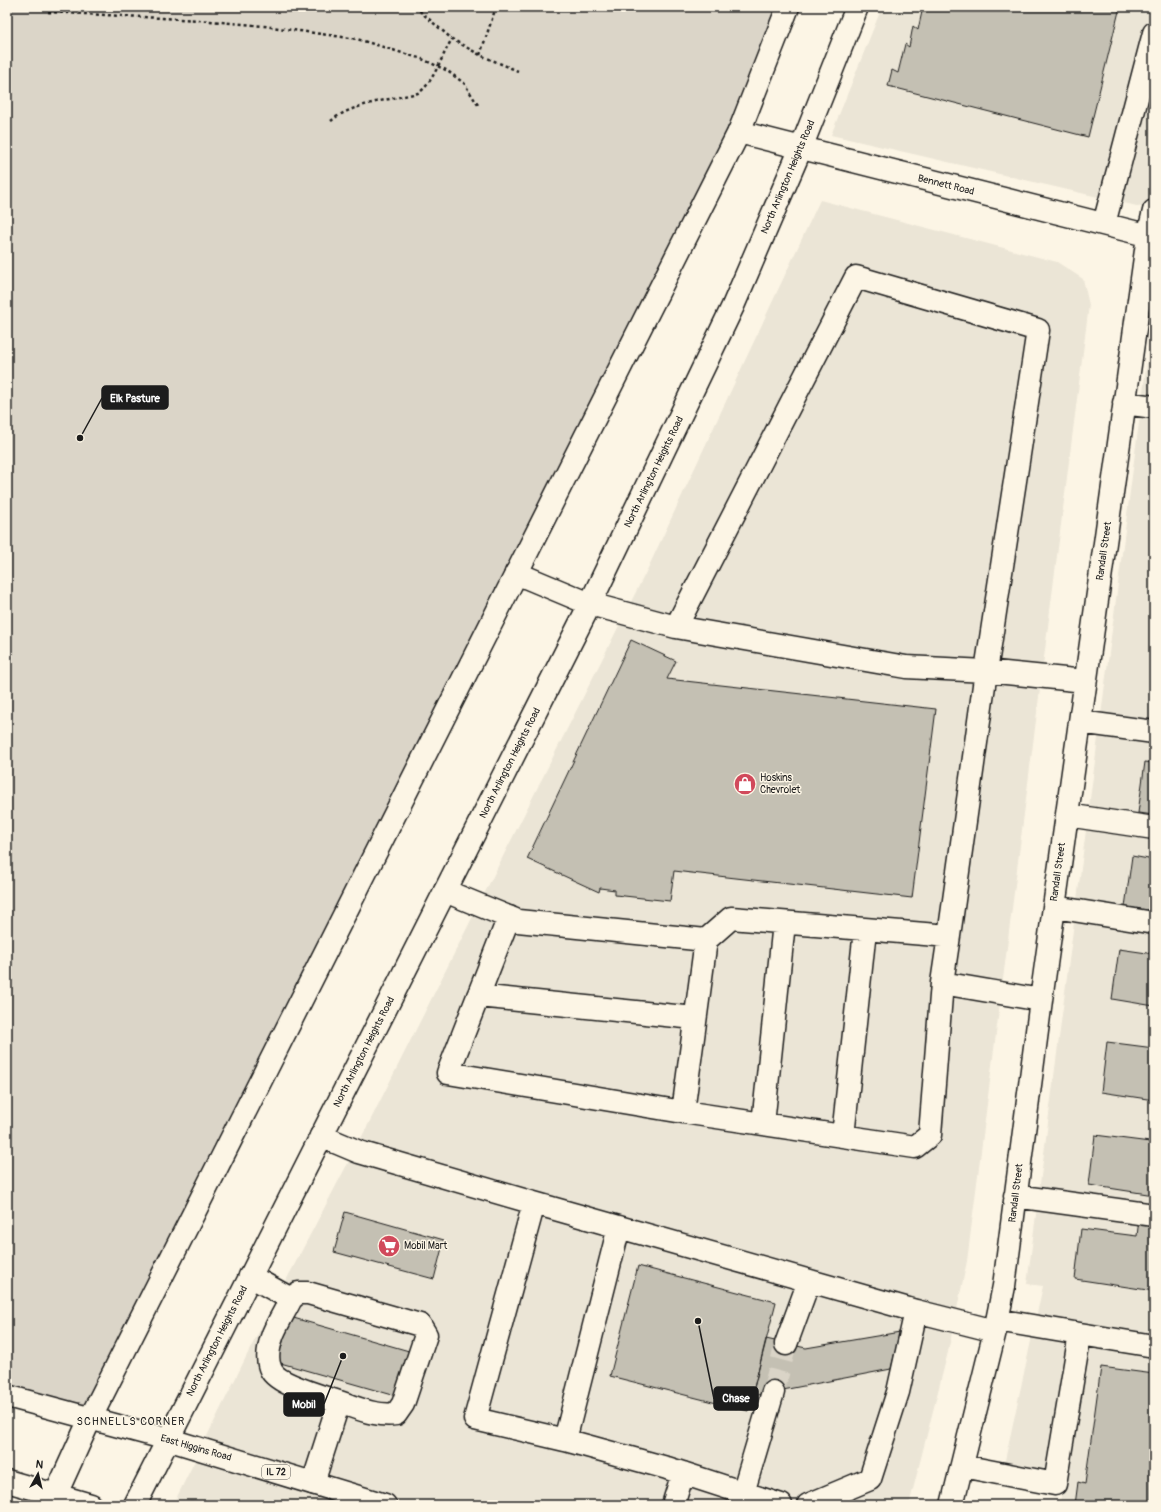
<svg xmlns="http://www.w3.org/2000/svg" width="1161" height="1512" viewBox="0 0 1161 1512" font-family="Pangolin,sans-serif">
<rect width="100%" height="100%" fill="#fcf5e5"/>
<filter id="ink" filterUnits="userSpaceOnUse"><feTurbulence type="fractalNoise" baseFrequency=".025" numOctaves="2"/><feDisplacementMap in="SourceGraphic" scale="8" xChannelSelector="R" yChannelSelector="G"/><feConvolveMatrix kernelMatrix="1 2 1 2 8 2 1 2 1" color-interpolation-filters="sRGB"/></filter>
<g filter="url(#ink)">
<!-- built -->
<path fill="#ebe5d6" d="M882,7h272v203l-323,-75z
M820,200l237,62 26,17 6,26 -122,956 -19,91 -39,153h-736l77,-156 119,-226 280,-557z
M1154,307v1198h-93l1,-10 -62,-12 43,-197 -16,-2z"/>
<!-- green -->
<path fill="#dbd5c8" stroke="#7c7872" d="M7,7h777l-41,97 -653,1315 -83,-23z"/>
<!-- building -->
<path fill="#c4c0b3" stroke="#1c1c1c" d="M923,7l5,3v-3h192l-32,130 -200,-51 4,-16 6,3 7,-29 4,3 4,-21 5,4z
M631,640l45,21 -9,18 269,30 -24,189 -238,-27 -4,30 -55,-6v-5l-15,-2 -1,4 -72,-33z
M1145,762l9,1v52l-16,-2z
M1132,856l22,4v51l-29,-4z
M1119,949l35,5v52l-42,-7z
M1107,1042l47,6v52l-53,-8z
M1153,1125l1,70 -65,-10 6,-50 55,7z
M345,1212l99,28 -10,39 -100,-27z
M1139,1219l15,2v70l-79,-12 6,-50 56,7z
M638,1266l138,36 -28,109 -138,-35z
M290,1317l119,34 -13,45 -119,-34z
M900,1332l-9,37 -139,27 14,-57 40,9z
M1101,1367l53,7v131h-79l3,-23 7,2z"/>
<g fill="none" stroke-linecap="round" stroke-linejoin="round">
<!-- minor-tunnel -->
<path stroke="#dad4c7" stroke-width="22" stroke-dasharray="22 11" stroke-linecap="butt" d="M773,1392l13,-48"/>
<!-- minor casing -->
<g stroke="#1c1c1c" stroke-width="25">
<path id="minor" d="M739,132l415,105
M1104,224l50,-191
M1124,403l30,4
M516,573l74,31 86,23 230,40 80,4 52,-341 -182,-53 -180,350
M1080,722l74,10
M1067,815l87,13
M445,891l73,30 188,19 25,-22 218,18 -7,47 99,17
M1054,907l100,16
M509,917l-61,156 235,39
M949,936l37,-265 99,10
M706,940l-23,172 232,35 15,-12 12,-152
M478,996l217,22
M763,1124l21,-201
M321,1136l38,16 175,51 382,108 79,20
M843,1136l22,-206
M1015,1196l139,19
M534,1203l-59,216 90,21 102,28 114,37
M250,1276l41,23c-6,12 -13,23 -18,35 -4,11 -7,26 -2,36 6,14 53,27 68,32l-26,81
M291,1299l7,-6h10l112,32 6,10 -23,69 -7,10c-20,3 -38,-6 -57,-12
M1080,1334l74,12
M786,1344l23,-63
M565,1440l54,-213
M962,1466l93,18 25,-150 -83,-14
M743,1493l30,-101
M673,1505l10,-32
M808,1505l62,-26 28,-87 18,-81
M952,1505l43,-174 9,-45 37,-286 107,-764 6,-25"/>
</g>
<!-- major casing -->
<g stroke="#1c1c1c" stroke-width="25">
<path id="major" d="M7,1396l160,43 218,66
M7,1481l84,24
M51,1505l39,-86 649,-1287 49,-125
M135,1505l455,-901 143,-298 68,-158 56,-141"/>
</g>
<!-- path -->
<path stroke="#1c1c1c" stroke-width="2.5" stroke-dasharray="3 3" stroke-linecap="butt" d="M415,7l37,32 28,16 38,16
M48,12l151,8 65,6 93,13 65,20 24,11 18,13 14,22
M480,55l16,-48
M331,121c19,-17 62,-22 87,-28 14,-7 25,-40 34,-54"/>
<!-- minor -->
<use href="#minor" stroke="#fcf5e5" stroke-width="22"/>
<!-- major -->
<use href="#major" stroke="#fcf5e5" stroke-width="22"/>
</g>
</g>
<!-- icons -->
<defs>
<g id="shop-disc" transform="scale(1.15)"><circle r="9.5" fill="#d1495b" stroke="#fcf5e5"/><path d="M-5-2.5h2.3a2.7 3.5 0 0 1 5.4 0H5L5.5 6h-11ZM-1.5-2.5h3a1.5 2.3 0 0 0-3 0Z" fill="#fff"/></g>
<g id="supermarket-disc" transform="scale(1.15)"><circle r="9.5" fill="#d1495b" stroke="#fcf5e5"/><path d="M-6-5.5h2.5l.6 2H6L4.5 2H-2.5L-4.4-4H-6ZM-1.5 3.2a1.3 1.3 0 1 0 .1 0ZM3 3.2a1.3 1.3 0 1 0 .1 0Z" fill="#fff"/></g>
</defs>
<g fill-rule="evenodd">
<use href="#shop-disc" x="745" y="784"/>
<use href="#supermarket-disc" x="389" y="1246"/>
</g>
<g text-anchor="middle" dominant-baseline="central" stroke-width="3" stroke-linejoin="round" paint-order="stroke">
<!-- shield labels -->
<rect fill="#fcf5e5" stroke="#5f5d58" stroke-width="1" x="262" y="1465" width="28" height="14" rx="3"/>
<g font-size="9" font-weight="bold" fill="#1c1c1c">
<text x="276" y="1472">IL 72</text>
</g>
<!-- street labels -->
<g font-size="10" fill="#1c1c1c" stroke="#fcf5e5">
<text transform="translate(788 177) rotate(-67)">North Arlington Heights Road</text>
<text transform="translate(946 185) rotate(14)">Bennett Road</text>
<text transform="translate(654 472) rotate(-64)">North Arlington Heights Road</text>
<text transform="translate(1104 551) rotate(-82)">Randall Street</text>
<text transform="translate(510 763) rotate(-63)">North Arlington Heights Road</text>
<text transform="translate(1058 872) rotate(-82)">Randall Street</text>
<text transform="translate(364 1052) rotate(-63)">North Arlington Heights Road</text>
<text transform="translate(1016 1193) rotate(-83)">Randall Street</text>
<text transform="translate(217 1341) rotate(-63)">North Arlington Heights Road</text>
<text transform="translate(196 1448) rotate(16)">East Higgins Road</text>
</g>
<!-- poi labels -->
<g font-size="10" fill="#1c1c1c" stroke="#fcf5e5" text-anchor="start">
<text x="760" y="778">Hoskins<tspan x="760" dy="12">Chevrolet</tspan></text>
<text x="404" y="1246">Mobil Mart</text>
</g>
<!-- neighbourhood labels -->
<g font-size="11" letter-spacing="1" fill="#1c1c1c" stroke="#fcf5e5">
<text x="131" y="1421">SCHNELLS CORNER</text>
</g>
</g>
<!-- callouts -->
<path fill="none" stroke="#1c1c1c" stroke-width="1.5" d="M80 438L102 398M698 1321L714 1399M343 1356L324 1404"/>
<g fill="#1c1c1c" stroke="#fcf5e5" stroke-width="1.5">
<circle cx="80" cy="438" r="4"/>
<circle cx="698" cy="1321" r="4"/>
<circle cx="343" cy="1356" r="4"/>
</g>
<g fill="#1c1c1c" stroke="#1c1c1c" stroke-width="1.5">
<rect x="102" y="386" width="66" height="23" rx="4"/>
<rect x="714" y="1387" width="44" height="23" rx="4"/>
<rect x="284" y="1393" width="40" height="23" rx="4"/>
</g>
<g font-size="11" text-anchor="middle" font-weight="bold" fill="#fff">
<text x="135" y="402">Elk Pasture</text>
<text x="736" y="1402">Chase</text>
<text x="304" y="1408">Mobil</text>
</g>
<!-- margin -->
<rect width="1161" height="1512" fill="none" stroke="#fcf5e5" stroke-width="24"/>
<rect x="12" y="12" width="1137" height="1488" fill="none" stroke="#1c1c1c" stroke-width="1.5" filter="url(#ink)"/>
<!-- north arrow -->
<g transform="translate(38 1474) rotate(8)" stroke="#fcf5e5" stroke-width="3" paint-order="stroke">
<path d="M0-3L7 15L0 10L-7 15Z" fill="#1c1c1c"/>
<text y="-6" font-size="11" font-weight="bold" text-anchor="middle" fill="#1c1c1c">N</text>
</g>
</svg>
